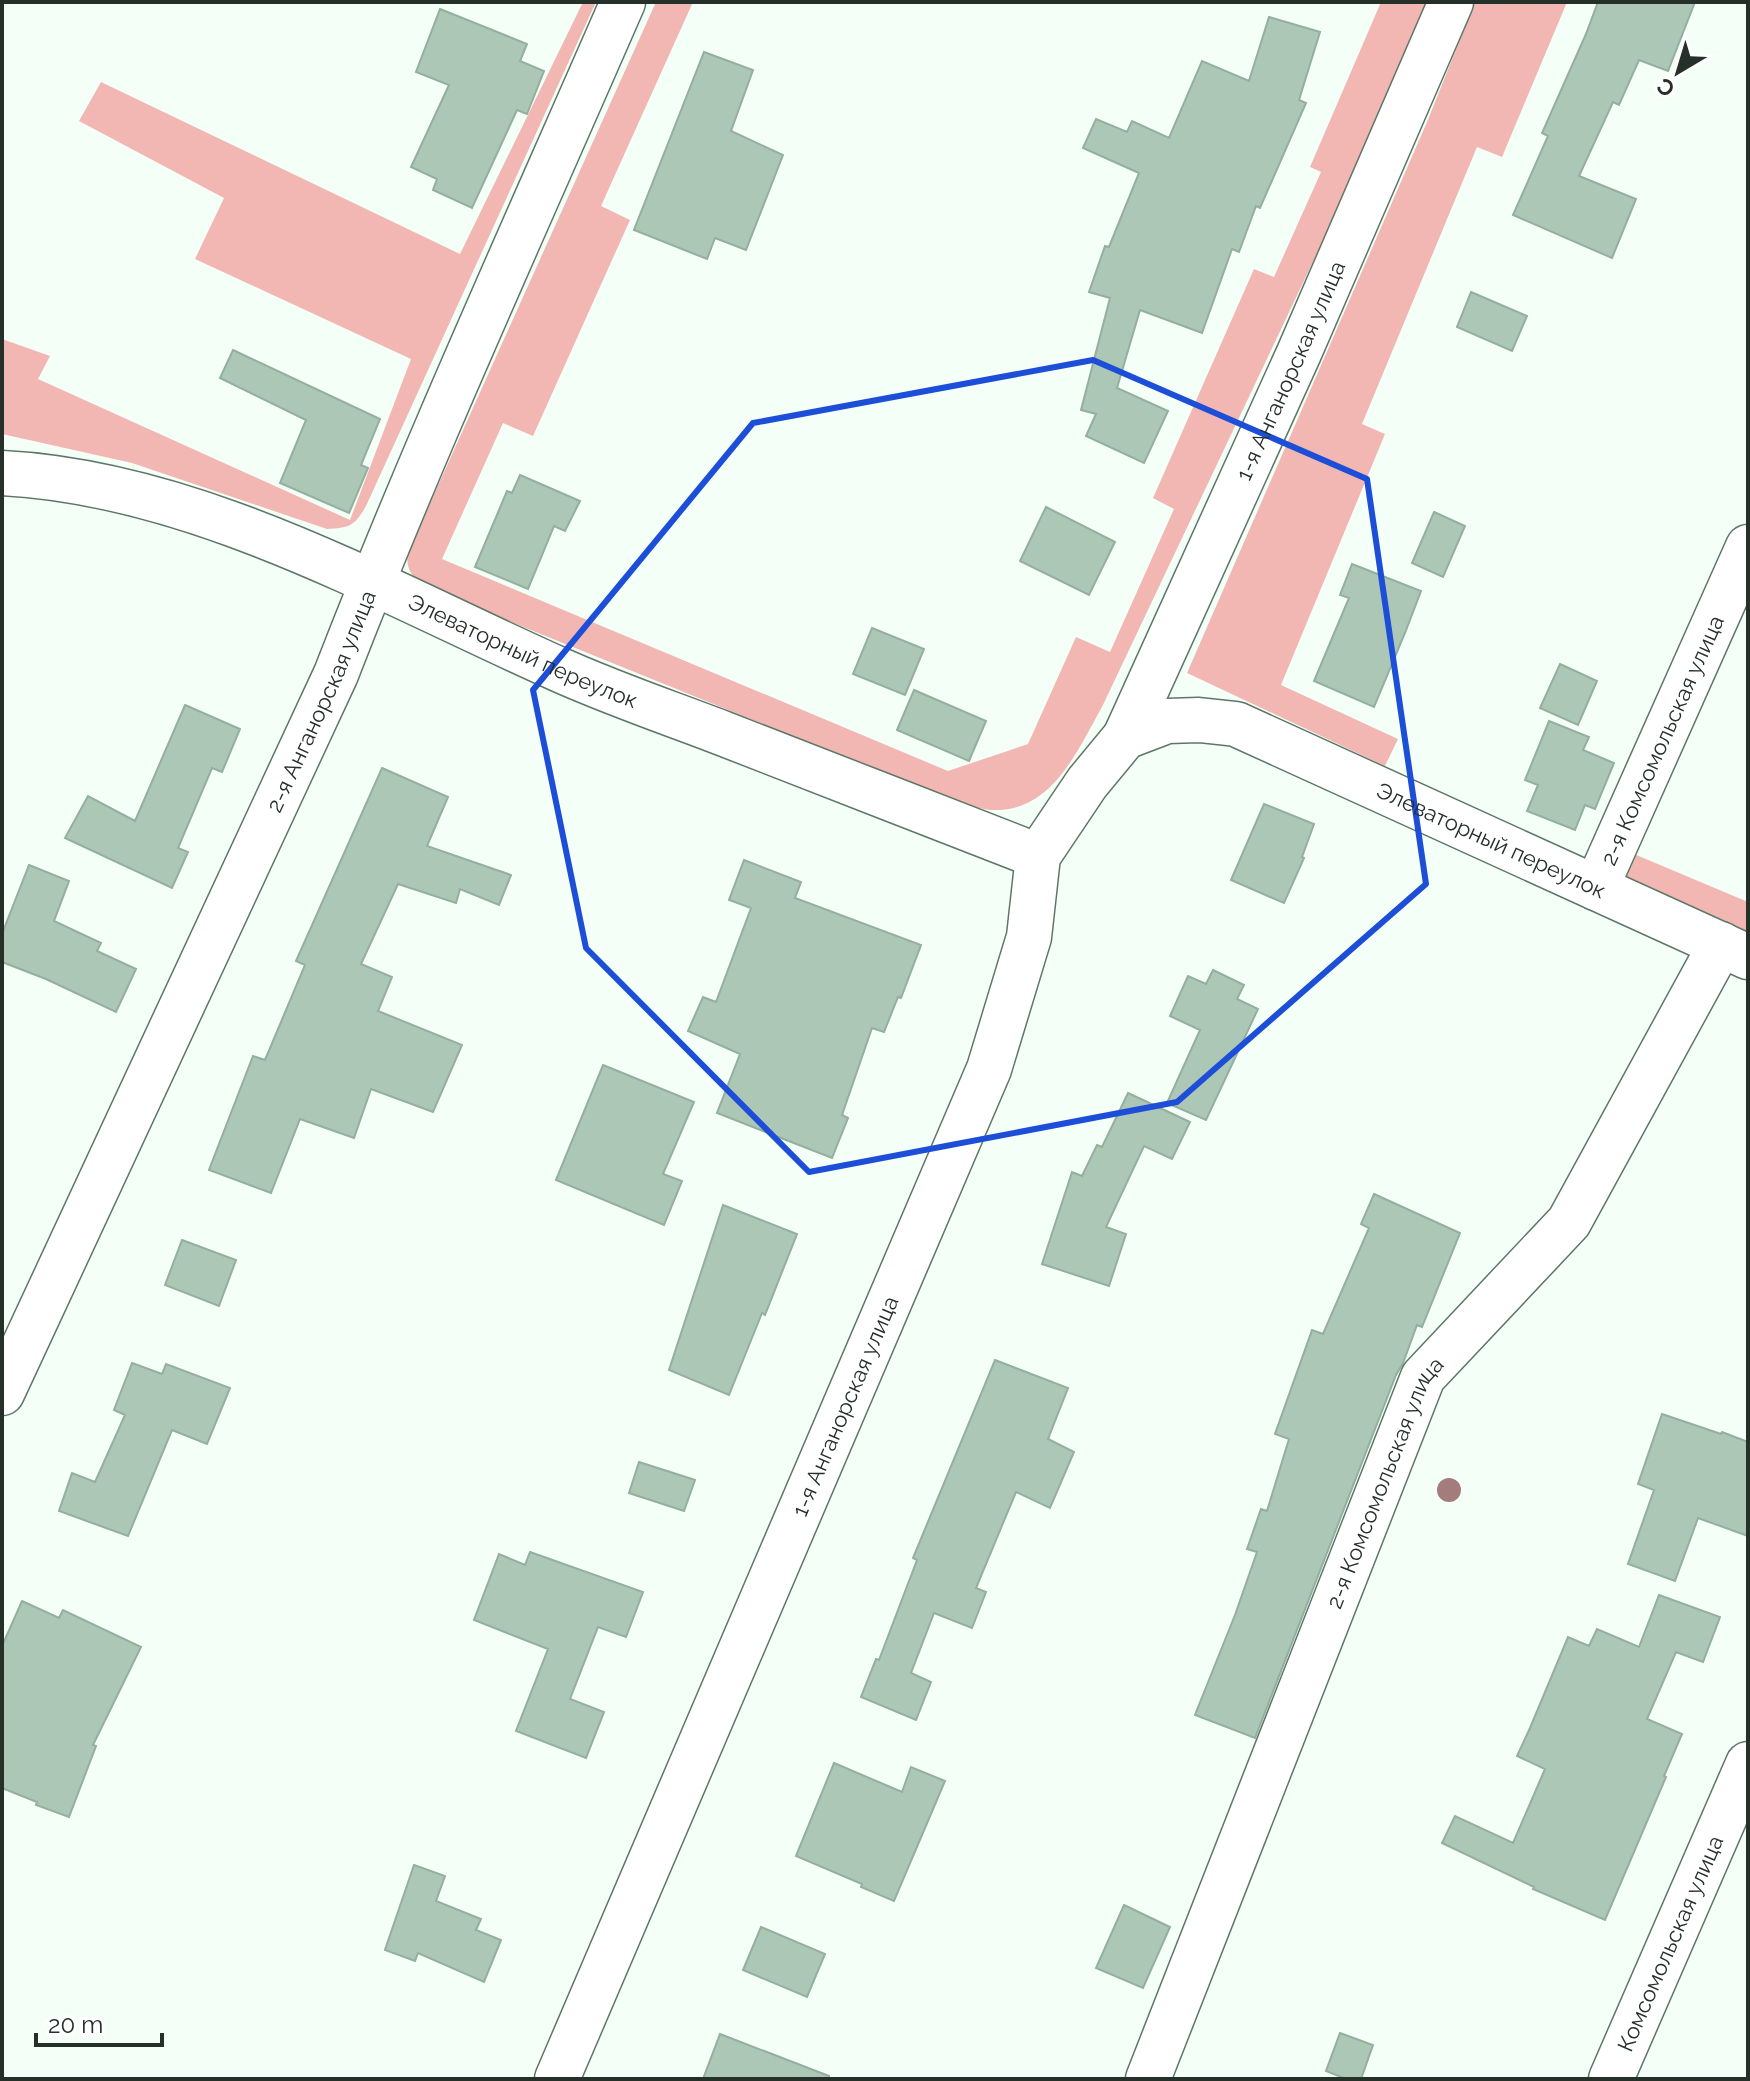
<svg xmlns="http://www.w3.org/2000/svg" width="1750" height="2081" viewBox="0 0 1750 2081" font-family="Raleway,sans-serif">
<rect width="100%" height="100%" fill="#f4fff8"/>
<!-- green -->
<path fill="#f3b7b3" d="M583,2h13l-230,504c-11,20 -17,22 -39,23l-195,-66 -130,-29v-95l48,17 -12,23 312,141 61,-161 -216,-100 29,-61 -145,-77 22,-39 359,172z
M656,2h37l-92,204 29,14 -97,216 -30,-13 -61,136 506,212 80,-27 48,-107 34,15 64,-143 -21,-11 101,-229 20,8 47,-105 -11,-5 71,-165h48l-92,209 -235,496c-25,44 -50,106 -111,103 -15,-1 -38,-11 -53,-15l-513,-208c-13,-10 -20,-18 -17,-35z
M1475,2h92l-65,155 -25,-10 -115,277 23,10 -104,251 117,54 -13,27 -198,-93 240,-551z
M1634,854l114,48v37l-126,-57z"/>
<!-- building -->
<path fill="#acc7b6" stroke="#93af9d" stroke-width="2" d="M1598,2h97l-27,69 -29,-11 -20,45 -6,-3 -34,74 57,23 -24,59 -99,-43 35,-79 -6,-3 44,-99z
M440,9l87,35 -7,17 24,10 -17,43 -10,-4 -45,98 -39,-18 4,-11 -26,-12 38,-82 -33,-13z
M1269,17l51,15 -21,68 7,3 -46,105 -4,-2 -17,46 -7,-3 -30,84 -62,-23 -23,78 51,23 -24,52 -58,-27 10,-22 -15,-4 29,-112 -21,-6 16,-46 4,1 30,-74 -56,-25 13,-29 31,13 5,-11 37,17 33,-77 47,20z
M704,52l49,18 -22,61 52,24 -37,95 -31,-12 -8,21 -73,-29z
M1471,292l56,24 -15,35 -55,-24z
M233,350l147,69 -19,46 7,3 -19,45 -69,-30 26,-63 -86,-42z
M520,475l60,26 -15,30 -11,-5 -26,63 -53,-22 32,-76 5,2z
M1046,507l69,35 -26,53 -69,-34z
M1434,512l31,14 -22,51 -31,-14z
M1352,564l69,27 -16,42 -31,74 -60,-26 35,-83 -9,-3z
M872,628l52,21 -19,46 -52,-21z
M1560,664l37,17 -19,44 -38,-17z
M914,690l72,31 -17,40 -72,-31z
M185,705l55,24 -18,43 -10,-4 -34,80 10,4 -16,36 -107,-50 23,-42 47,25z
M1549,721l40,16 -6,13 31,13 -19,46 -10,-4 -10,25 -48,-19 11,-26 -13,-5z
M382,768l66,29 -21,49 84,29 -12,30 -39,-16 -4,14 -58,-19 -37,80 31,13 -14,34 84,34 -29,67 -62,-23 -17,49 -54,-19 -29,74 -62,-23 44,-114 12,4 40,-95 -9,-4z
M1264,804l50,20 -12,33 2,1 -20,45 -53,-23z
M744,860l57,22 -6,16 126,47 -20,53 -3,-1 -14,35 -12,-4 -30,87 6,3 -16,40 -115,-45 23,-59 -52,-23 15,-34 13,5 35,-94 -22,-8z
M29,865l40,16 -15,40 47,22 -4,8 39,18 -20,43 -70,-33 -44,-17v-28z
M1213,970l31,15 -7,14 21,10 -52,111 -39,-17 33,-73 -30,-14 18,-40 18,8z
M603,1065l91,37 -31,72 19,7 -18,44 -108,-45z
M1128,1093l62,29 -18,37 -28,-13 -38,81 20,7 -17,52 -67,-22 30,-92 10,4 15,-31 5,2z
M1374,1194l86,39 -38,94 -5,-2 -14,38 -7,12 -141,363 -60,-23 40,-100 22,-63 -10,-3 14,-40 6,2 22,-72 -14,-5 37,-104 11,4 46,-106 -8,-4z
M723,1205l74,29 -32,81 -3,-2 -33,82 -60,-25z
M182,1240l54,20 -17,46 -54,-21z
M995,1360l73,28 -20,51 26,13 -24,56 -34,-16 -40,96 10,4 -14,36 -38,-15 -23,60 20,9 -15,38 -55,-23 15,-38 3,1 38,-100 -4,-2z
M132,1363l30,11 4,-10 64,24 -23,56 -35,-14 -44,106 -69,-25 13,-38 23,9 30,-67 -11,-5z
M1662,1414l59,20 1,-2 26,10v94l-50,-18 -23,63 -47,-17 26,-74 -16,-6z
M639,1462l56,18 -11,31 -55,-18z
M530,1552l113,40 -17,45 -28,-10 -28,72 34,13 -18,46 -70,-27 32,-82 -74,-29 25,-66 26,11z
M1659,1595l61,22 -17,45 -27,-10 -29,67 35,15 -18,42 2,1 -61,143 -72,-31 1,-2 -92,-44 13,-27 58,27 32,-74 -28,-13 13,-28 38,-91 21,9 8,-17 42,18z
M22,1601l37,17 4,-8 78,37 -48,98 3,1 -27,71 -33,-12 1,-3 -35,-14v-142z
M834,1763l68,29 9,-25 34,14 -51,120 -33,-14 1,-3 -66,-28z
M414,1865l31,11 -9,25 45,18 -5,11 25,10 -17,42 -66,-29 -3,8 -30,-11z
M1124,1905l46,22 -27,61 -47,-20z
M761,1927l64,27 -18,43 -64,-27z
M1340,2033l33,12 -12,34h-15l-20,-8z
M720,2034l109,42v3h-126z"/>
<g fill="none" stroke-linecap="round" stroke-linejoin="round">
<!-- minor casing -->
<g stroke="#5d7767" stroke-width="47">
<g id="minor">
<path id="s1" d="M2,473c195,10 381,118 556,196 53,24 109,43 164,64 105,41 211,82 316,123"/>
<path id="s2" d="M1125,737l174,-384 152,-351"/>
<path id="s3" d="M1596,888l152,-341"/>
<path id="s4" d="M2,1393l334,-719c88,-227 190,-449 287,-672"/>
<path id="s5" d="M557,2079l432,-1010 40,-132 9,-81 49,-73 38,-46 42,-16 32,-1 37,4 512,233"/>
<path id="s6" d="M1148,2079l275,-702 146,-155 152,-278"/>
<path id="s7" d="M1611,2079l137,-315"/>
</g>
</g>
<!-- minor -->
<use href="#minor" stroke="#fff" stroke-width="44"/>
</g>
<!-- trees -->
<circle fill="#a37c7b" cx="1449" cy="1490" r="12"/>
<!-- marked area -->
<path fill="none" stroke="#1d4ed8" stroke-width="6" stroke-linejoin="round" d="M1093,360l274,119 59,405 -249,218 -368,70 -223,-224 -53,-258 220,-267z"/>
<g text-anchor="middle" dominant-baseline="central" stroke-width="8" stroke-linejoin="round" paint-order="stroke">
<!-- street labels -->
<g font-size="22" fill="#253029" stroke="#fff">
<text stroke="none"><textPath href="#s2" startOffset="402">1-я Анганорская улица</textPath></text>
<text stroke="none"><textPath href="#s1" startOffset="554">Элеваторный переулок</textPath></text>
<text stroke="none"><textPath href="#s4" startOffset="762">2-я Анганорская улица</textPath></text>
<text stroke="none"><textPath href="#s3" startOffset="162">2-я Комсомольская улица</textPath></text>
<text stroke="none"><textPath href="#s5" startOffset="1860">Элеваторный переулок</textPath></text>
<text stroke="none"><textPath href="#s5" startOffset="732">1-я Анганорская улица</textPath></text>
<text stroke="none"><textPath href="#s6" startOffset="642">2-я Комсомольская улица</textPath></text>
<text stroke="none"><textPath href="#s7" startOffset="148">Комсомольская улица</textPath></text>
</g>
</g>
<!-- border -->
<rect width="1750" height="2081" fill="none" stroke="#253029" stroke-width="8"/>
<!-- north arrow -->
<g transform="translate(1678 72) rotate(218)" stroke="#ffffff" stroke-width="6" paint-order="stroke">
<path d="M0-6L14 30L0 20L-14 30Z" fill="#253029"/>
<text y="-12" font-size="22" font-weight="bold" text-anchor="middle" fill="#253029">С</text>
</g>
<!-- scale -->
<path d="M36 2033v12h126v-12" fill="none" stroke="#253029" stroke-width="4"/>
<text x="48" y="2033" font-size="24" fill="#253029" stroke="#ffffff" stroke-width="6" paint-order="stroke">20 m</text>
</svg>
